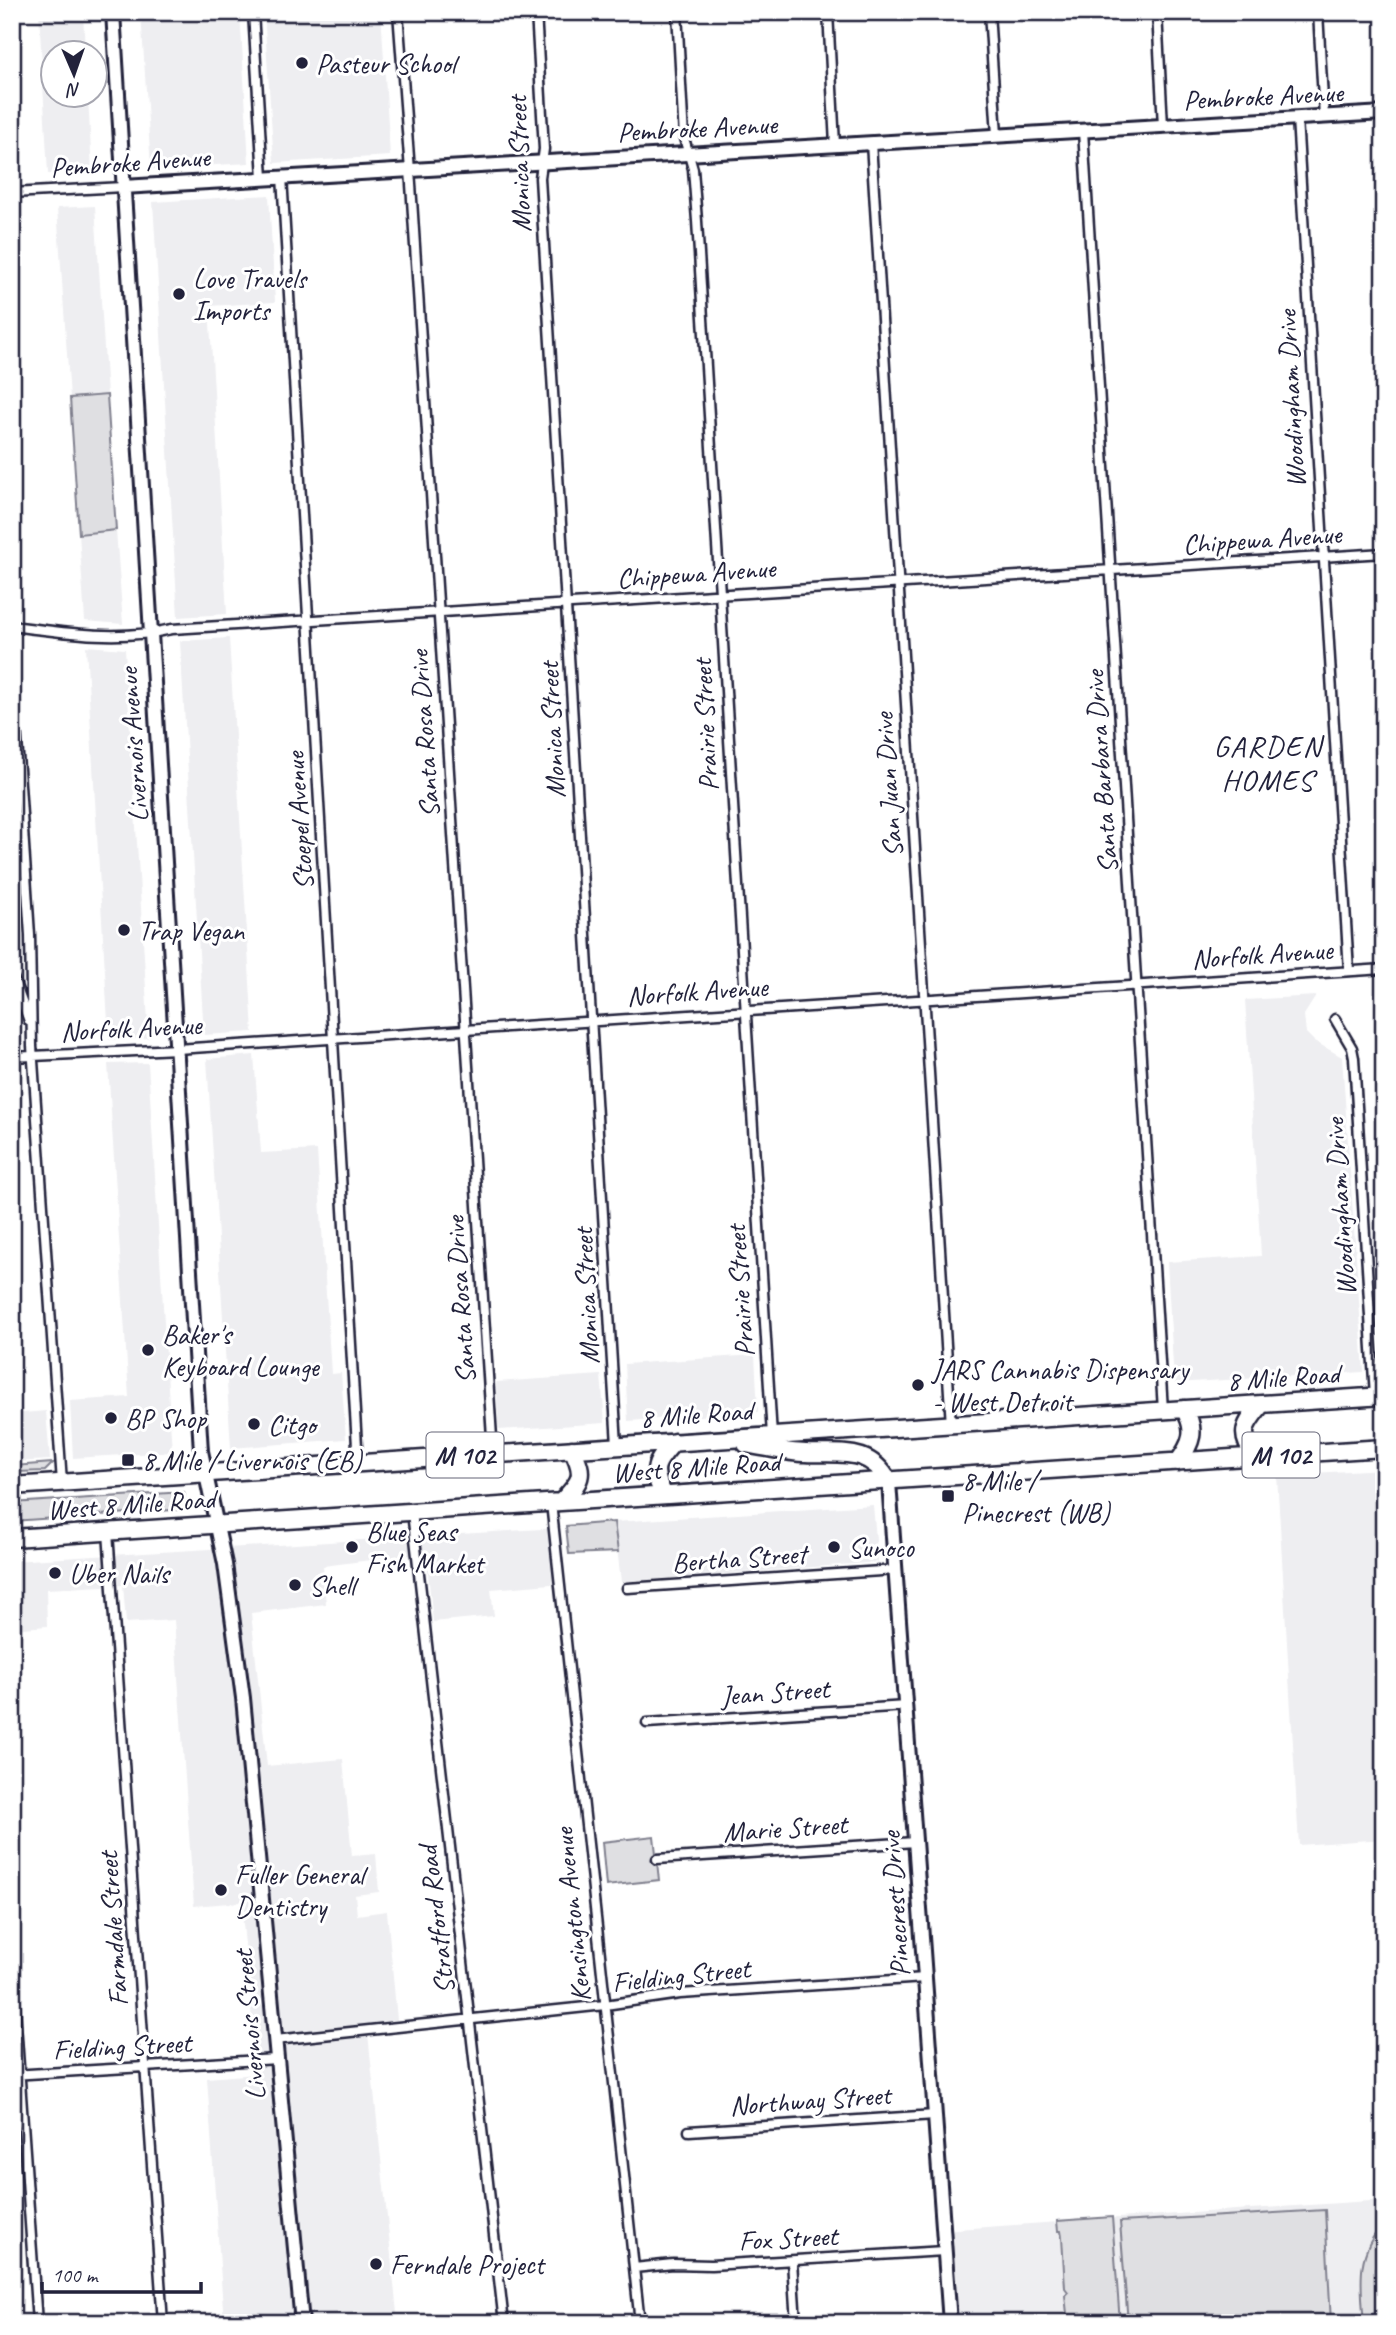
<svg xmlns="http://www.w3.org/2000/svg" width="1396" height="2335" viewBox="0 0 1396 2335" font-family="Caveat,sans-serif">
<rect width="100%" height="100%" fill="#fff"/>
<filter id="ink" filterUnits="userSpaceOnUse"><feTurbulence type="fractalNoise" baseFrequency=".0143" numOctaves="2"/><feDisplacementMap in="SourceGraphic" scale="14" xChannelSelector="R" yChannelSelector="G"/><feConvolveMatrix kernelMatrix="1 2 1 2 8 2 1 2 1" color-interpolation-filters="sRGB"/></filter>
<g filter="url(#ink)">
<!-- built -->
<path fill="#eeeef1" d="M39,12h44l2,40h-33v42l36,1 4,77 -44,2z
M141,12h99l9,151 -98,6z
M264,12h117l9,144 -116,7z
M269,195l6,107 -66,4 18,308 -49,3 -25,-415z
M95,206l12,189 -37,3 -13,-190z
M116,530l7,94 -38,-3 -6,-87z
M229,638l24,394 -49,3 -24,-394z
M86,646l39,3 24,389 -40,2z
M1316,996l-12,19 2,18 8,8 28,16 22,315 -190,11 -7,-121 94,-6 -16,-256z
M254,1055l7,98 56,-3 14,224 10,-1 5,66 -115,9 -24,-389z
M148,1063l24,389 -99,6 -3,-57 59,-4 -21,-333z
M755,1355l3,57 -130,9 -3,-57z
M601,1375l4,48 -106,7 -3,-48z
M46,1411l4,49 -38,2v-48z
M1384,1469v370l-85,6 -22,-370z
M873,1505l5,57 -257,20 -7,-60z
M559,1528l4,55 -72,6 3,27 -61,6 -7,-69 -103,13 3,38 -75,9 16,153 76,-7 9,97 24,-2 3,38 -24,3 2,20 30,-4 10,109 -30,4 31,299h-174l-17,-245 50,-4 -16,-172 -47,4 -20,-286 -48,3 -3,-38 -77,4 1,37 -35,3v-68z
M1384,2200v123h-436l-6,-93z"/>
<!-- green -->
<path fill="#dfdfe2" stroke="#80808e" stroke-width="2" d="M107,395l9,135 -37,4 -9,-136z
M53,1463l-8,8 -28,1 -5,-6z
M184,1492l3,17 -175,12v-18z
M614,1522l4,30 -49,2 -3,-28z
M654,1836l5,44 -53,6 -4,-44z
M1325,2210l6,113h-203l-8,-101z
M1112,2217l8,106h-52l-3,-28 3,-3 -3,-4 -3,-51 -1,-6h-3l-1,-10z
M1384,2224v20l-9,25 3,54h-14c-3,-37 -9,-71 20,-99z
M1384,2268v55h-4l-3,-54z"/>
<g fill="none" stroke-linecap="round" stroke-linejoin="round">
<!-- street casing -->
<g stroke="#22223b" stroke-width="13">
<path id="street" d="M253,12l10,166
M398,12l13,172 82,1269
M536,12l8,137 -4,29 77,1267
M677,12l7,126 9,31 4,52 75,1215
M828,12l7,133
M989,12l8,123
M1157,12l6,114
M1318,12l6,105
M1297,118l52,853
M1083,131l80,1279
M871,143l80,1282
M282,176l76,1287
M12,193l111,-6
M12,626c53,7 108,15 160,3l1212,-76
M12,664l18,271 2,111 30,437
M12,975l17,46
M1335,1019l17,29 2,10 21,339
M12,1057l165,-8 1207,-80
M551,1503l89,820
M412,1512l92,811
M108,1532l55,791
M627,1588l269,-18
M647,1723l259,-17
M657,1859l258,-17
M12,1966l25,357
M275,2040l330,-35 75,-11 245,-16
M12,2075l265,-16
M689,2131l246,-16
M792,2261l4,62
M634,2268l39,-4 38,1 233,-14"/>
</g>
<!-- secondary casing -->
<g stroke="#22223b" stroke-width="18">
<path id="secondary" d="M113,12l88,1439 24,113 18,134 59,625
M123,187l1261,-74
M889,1482l61,841"/>
</g>
<!-- highway casing -->
<g stroke="#22223b" stroke-width="21">
<path id="highway" d="M746,1444c20,3 41,9 60,9 35,2 63,-7 83,29
M1256,1457c-19,-23 -11,-33 6,-53
M1178,1462c14,-19 19,-32 6,-53
M12,1486l1372,-90
M664,1495c-14,-26 -9,-32 10,-53
M561,1502c20,-21 25,-26 11,-53
M12,1538l1372,-90"/>
</g>
<!-- street -->
<use href="#street" stroke="#fff" stroke-width="8"/>
<!-- secondary -->
<use href="#secondary" stroke="#fff" stroke-width="12"/>
<!-- highway -->
<use href="#highway" stroke="#fff" stroke-width="16"/>
</g>
</g>
<!-- markers -->
<g fill="#22223b" stroke="#fff" stroke-width="2.5">
<circle cx="302" cy="63" r="7"/>
<circle cx="179" cy="294" r="7"/>
<circle cx="124" cy="930" r="7"/>
<circle cx="148" cy="1350" r="7"/>
<circle cx="918" cy="1385" r="7"/>
<circle cx="111" cy="1418" r="7"/>
<circle cx="254" cy="1424" r="7"/>
<rect x="121" y="1453" width="14" height="14" rx="3.5"/>
<rect x="941" y="1489" width="14" height="14" rx="3.5"/>
<circle cx="352" cy="1547" r="7"/>
<circle cx="834" cy="1547" r="7"/>
<circle cx="55" cy="1573" r="7"/>
<circle cx="295" cy="1585" r="7"/>
<circle cx="221" cy="1890" r="7"/>
<circle cx="376" cy="2264" r="7"/>
</g>
<g text-anchor="middle" dominant-baseline="central" stroke-width="6" stroke-linejoin="round" paint-order="stroke">
<!-- shield labels -->
<g fill="#fff" stroke="#646476" stroke-width="2">
<rect x="426.5" y="1432.5" width="77" height="45" rx="5"/>
<rect x="1242.5" y="1432.5" width="77" height="45" rx="5"/>
</g>
<g font-size="26" font-weight="bold" fill="#22223b">
<text x="465" y="1455">M 102</text>
<text x="1281" y="1455">M 102</text>
</g>
<!-- poi labels -->
<g font-size="28" fill="#22223b" stroke="#fff" text-anchor="start">
<text x="316" y="63">Pasteur School</text>
<text x="193" y="278">Love Travels<tspan x="193" dy="32">Imports</tspan></text>
<text x="138" y="930">Trap Vegan</text>
<text x="162" y="1334">Baker's<tspan x="162" dy="32">Keyboard Lounge</tspan></text>
<text x="932" y="1369">JARS Cannabis Dispensary<tspan x="932" dy="32">- West Detroit</tspan></text>
<text x="125" y="1418">BP Shop</text>
<text x="268" y="1424">Citgo</text>
<text x="142" y="1460">8 Mile / Livernois (EB)</text>
<text x="962" y="1480">8 Mile /<tspan x="962" dy="32">Pinecrest (WB)</tspan></text>
<text x="366" y="1531">Blue Seas<tspan x="366" dy="32">Fish Market</tspan></text>
<text x="848" y="1547">Sunoco</text>
<text x="69" y="1573">Uber Nails</text>
<text x="309" y="1585">Shell</text>
<text x="235" y="1874">Fuller General<tspan x="235" dy="32">Dentistry</tspan></text>
<text x="390" y="2264">Ferndale Project</text>
</g>
<!-- street labels -->
<g font-size="28" fill="#22223b" stroke="#fff">
<text transform="translate(1263 96) rotate(-3)">Pembroke Avenue</text>
<text transform="translate(697 128) rotate(-3)">Pembroke Avenue</text>
<text transform="translate(130 162) rotate(-4)">Pembroke Avenue</text>
<text transform="translate(519 164) rotate(-92)">Monica Street</text>
<text transform="translate(1291 399) rotate(-93)">Woodingham Drive</text>
<text transform="translate(1262 539) rotate(-4)">Chippewa Avenue</text>
<text transform="translate(696 573) rotate(-4)">Chippewa Avenue</text>
<text transform="translate(705 725) rotate(-93)">Prairie Street</text>
<text transform="translate(552 730) rotate(-93)">Monica Street</text>
<text transform="translate(424 734) rotate(-94)">Santa Rosa Drive</text>
<text transform="translate(133 745) rotate(-94)">Livernois Avenue</text>
<text transform="translate(1101 772) rotate(-94)">Santa Barbara Drive</text>
<text transform="translate(888 785) rotate(-94)">San Juan Drive</text>
<text transform="translate(299 821) rotate(-94)">Stoepel Avenue</text>
<text transform="translate(1262 954) rotate(-4)">Norfolk Avenue</text>
<text transform="translate(697 991) rotate(-4)">Norfolk Avenue</text>
<text transform="translate(131 1028) rotate(-3)">Norfolk Avenue</text>
<text transform="translate(1340 1207) rotate(-94)">Woodingham Drive</text>
<text transform="translate(740 1291) rotate(-94)">Prairie Street</text>
<text transform="translate(586 1296) rotate(-93)">Monica Street</text>
<text transform="translate(460 1300) rotate(-94)">Santa Rosa Drive</text>
<text transform="translate(1283 1377) rotate(-4)">8 Mile Road</text>
<text transform="translate(696 1414) rotate(-4)">8 Mile Road</text>
<text transform="translate(696 1467) rotate(-4)">West 8 Mile Road</text>
<text transform="translate(131 1504) rotate(-4)">West 8 Mile Road</text>
<text transform="translate(739 1558) rotate(-4)">Bertha Street</text>
<text transform="translate(775 1692) rotate(-4)">Jean Street</text>
<text transform="translate(785 1828) rotate(-4)">Marie Street</text>
<text transform="translate(895 1904) rotate(-94)">Pinecrest Drive</text>
<text transform="translate(572 1915) rotate(-96)">Kensington Avenue</text>
<text transform="translate(436 1920) rotate(-97)">Stratford Road</text>
<text transform="translate(113 1929) rotate(-94)">Farmdale Street</text>
<text transform="translate(681 1975) rotate(-6)">Fielding Street</text>
<text transform="translate(249 2025) rotate(-95)">Livernois Street</text>
<text transform="translate(122 2046) rotate(-3)">Fielding Street</text>
<text transform="translate(810 2100) rotate(-4)">Northway Street</text>
<text transform="translate(788 2238) rotate(-3)">Fox Street</text>
</g>
<!-- neighbourhood labels -->
<g font-size="30" letter-spacing="2" fill="#22223b" stroke="#fff">
<text x="1268" y="746">GARDEN<tspan x="1268" dy="34">HOMES</tspan></text>
</g>
</g>
<!-- margin -->
<rect width="1396" height="2335" fill="none" stroke="#fff" stroke-width="42"/>
<rect x="21" y="21" width="1354" height="2293" fill="none" stroke="#22223b" stroke-width="2.5" filter="url(#ink)"/>
<!-- north arrow -->
<g transform="translate(74 74) rotate(178)"><circle r="33" fill="#ffffff" stroke="#a7a7b1" stroke-width="2"/>
<path d="M0-5L12 26L0 18L-12 26Z" fill="#22223b"/>
<text y="-10" font-size="19" font-weight="bold" text-anchor="middle" fill="#22223b">N</text>
</g>
<!-- scale -->
<path d="M42 2282v10h159v-10" fill="none" stroke="#22223b" stroke-width="3.5"/>
<text x="52" y="2282" font-size="21" fill="#22223b" stroke="#ffffff" stroke-width="5" paint-order="stroke">100 m</text>
</svg>
